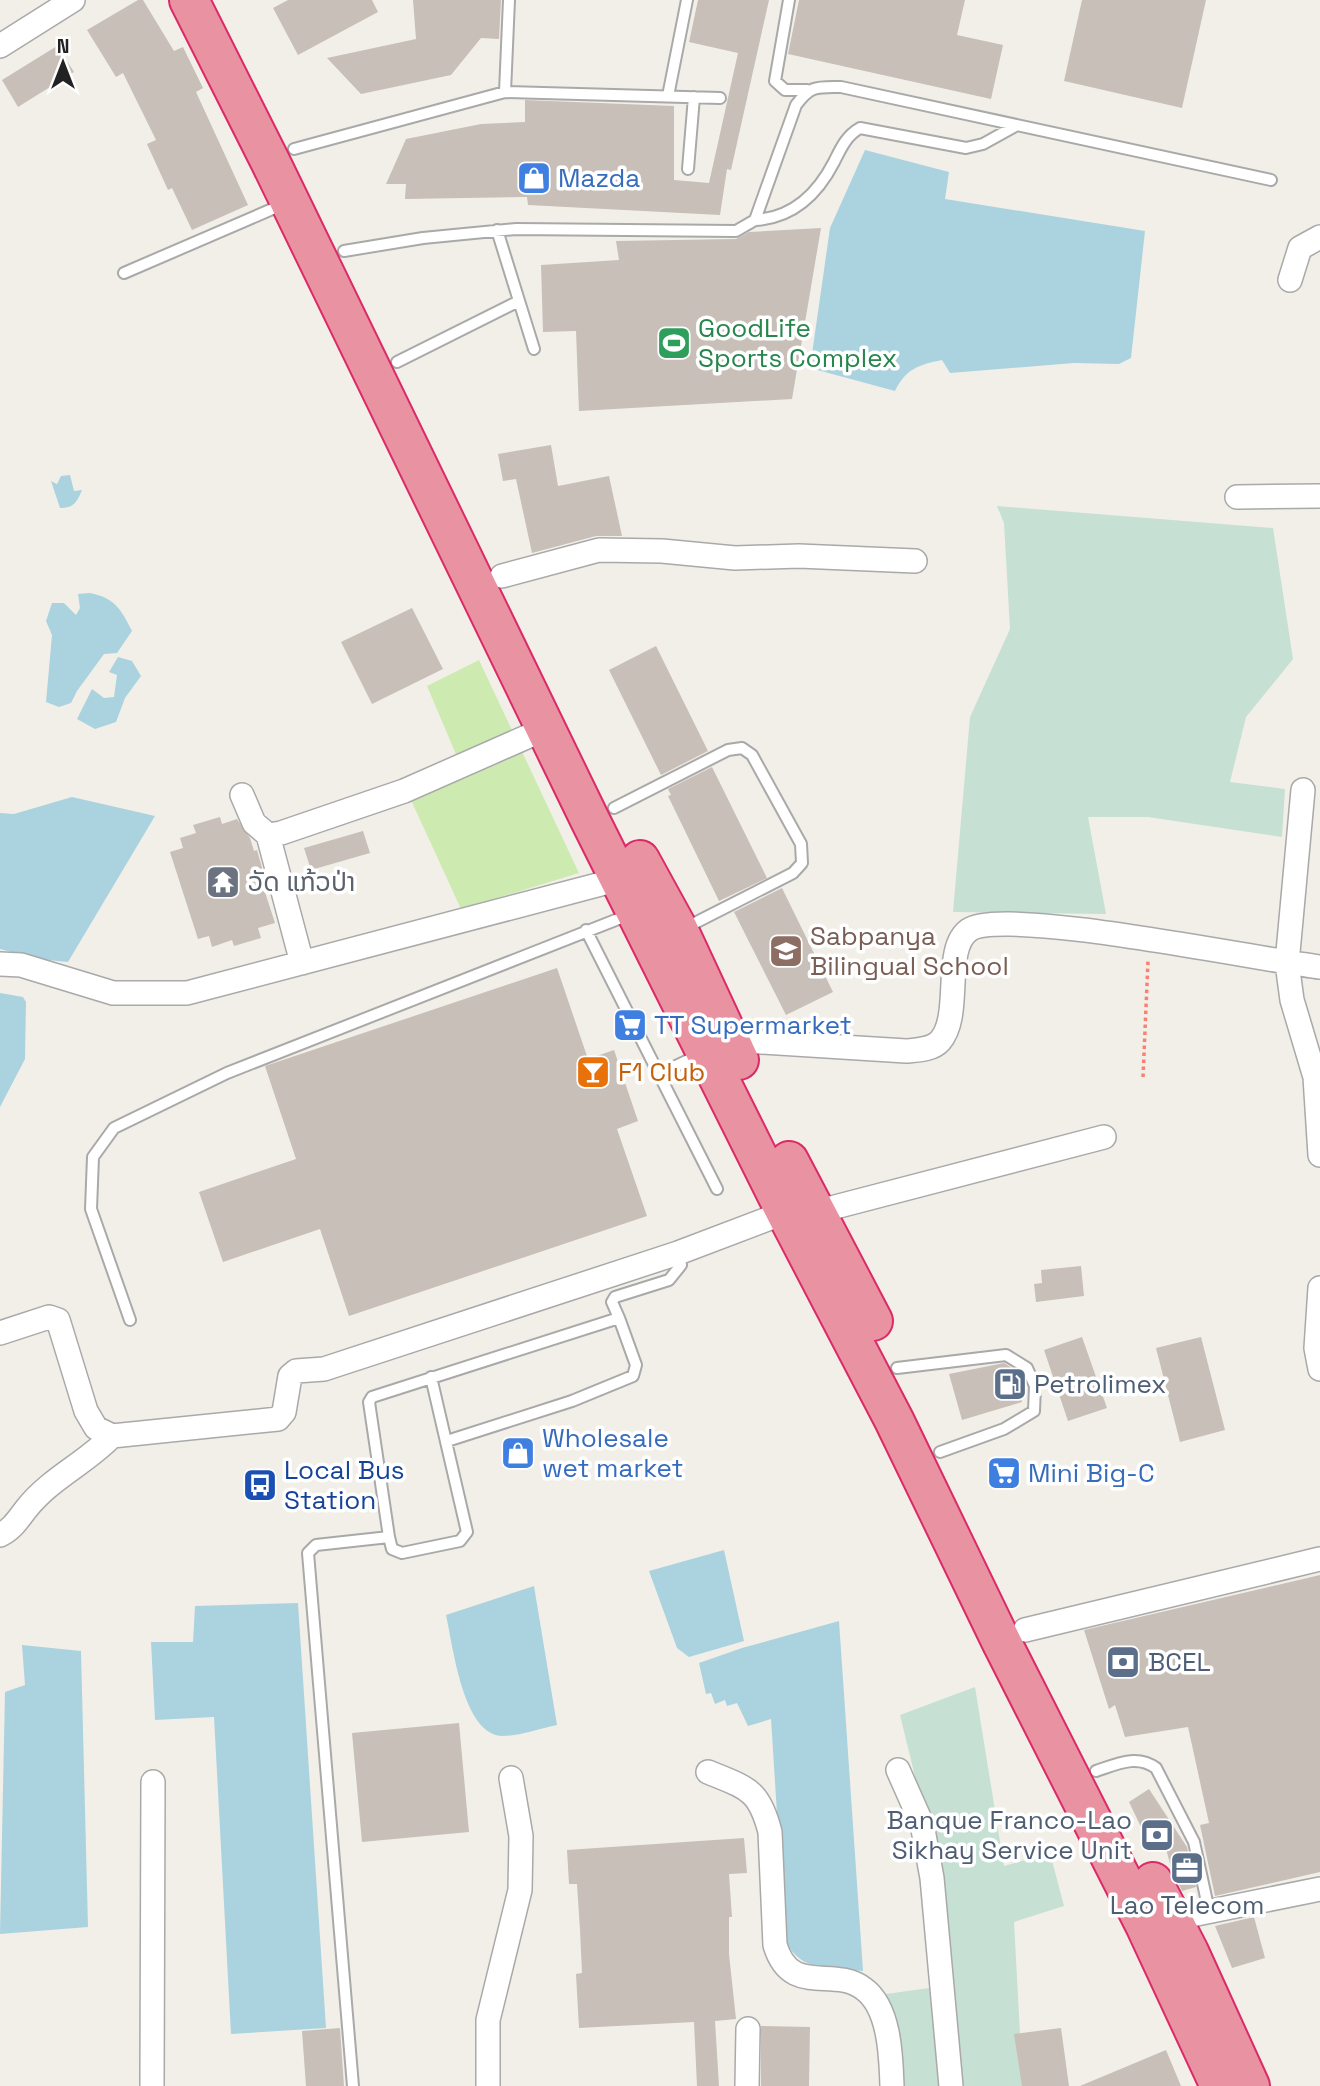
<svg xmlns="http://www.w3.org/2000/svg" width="1320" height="2086" viewBox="0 0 1320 2086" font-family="'Space Grotesk','Noto Sans Lao',sans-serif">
<rect width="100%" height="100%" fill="#f2efe9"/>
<!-- grass -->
<path fill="#cdebb0" d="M479,660l100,213 -118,36 -51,-111 56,-20 -39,-92z"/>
<!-- wetland -->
<path fill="#c6e0d4" d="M997,506l276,22 20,131 -47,58 -16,65 55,7 -3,48 -134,-20h-60l18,97 -153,-2 17,-195 40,-88 -6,-106z
M975,1687l29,179 46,-13 14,53 -50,16 6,112 8,52h-66l-29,-236 -33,-135z
M929,1988l12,98h-46l-9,-92z"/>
<!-- water -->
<path fill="#aad3df" d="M865,150l84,22 -4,27 200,32 -14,127 -12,6 -45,-1 -124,10 -8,-13c-24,5 -36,9 -47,31l-85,-23 20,-140z
M70,475l4,16 8,-1c-5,12 -8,18 -22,18l-9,-27 6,3 4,-8z
M89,593c25,4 32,16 43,38l-15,22 -13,1 -27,37 -6,12 -12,4 -13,-5 6,-67 -6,-14 6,-18h12l12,12 4,-7 -2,-14z
M118,657l14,4 9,15 -16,22 -9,24 -21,7 -18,-10 15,-30 12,9 10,-1 3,-22 -8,-3z
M72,797l83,19 -87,146 -31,-3 -37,-10v-136l14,1z
M0,993l23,4 3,5 -1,57 -25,48z
M724,1550l20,91 -55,16 -12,-9 -28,-77z
M534,1586l23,139c-16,3 -37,11 -54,11 -40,0 -50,-90 -57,-121z
M298,1603l28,425 -95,6 -17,-317 -59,3 -4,-78h42l2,-36z
M839,1621l24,350c-33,-3 -62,2 -78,-31l-14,-221 -23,7 -11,-23 -10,3 -2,-6 -10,4 -4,-11 -5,1 -7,-31 43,-15z
M22,1645l59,6 7,276 -88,7 5,-242 20,-7z"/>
<!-- building -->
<path fill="#c7bfb8" d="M138,0h5l31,51 9,-4 20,41 -7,4 52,113 -56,25 -20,-42 -4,2 -21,-46 9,-4 -33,-67 -7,4 -29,-47z
M288,0h84l6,12 -80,43 -25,-47z
M413,0h88l-2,39 -18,-1 -30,37 -90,19 -34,-36 89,-19z
M698,0h71l-38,170 -4,-1 -7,46 -192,-10 -1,-8 -122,2 1,-15h-20l20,-45 75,-15 44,-2v-22l149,6v74l35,3 29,-130 -49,-11z
M799,0h166l-8,35 46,10 -12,54 -203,-45z
M1082,0h124l-24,108 -118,-27z
M57,46l17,26 -56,35 -16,-27z
M821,228l-29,171 -213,12 -3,-80 -33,1 -2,-67 78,-5 -3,-19 120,-2 13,-7z
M551,445l7,41 51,-10 13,60h-26l-64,17 -16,-74 -13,2 -5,-27z
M412,608l31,61 -71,35 -31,-62z
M656,646l52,105 -47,24 -52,-105z
M712,767l55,111 -48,23 -51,-105 3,-1 -3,-6z
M220,817l2,7 15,-5 13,19 4,13 3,-1 9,32 -4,1 13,40 -17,5 3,10 -27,8 -2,-6 -20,7 -3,-11 -11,3 -28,-87 13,-4 -3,-10 16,-5 -3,-8z
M363,831l7,22 -59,17 -7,-22z
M782,888l51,104 -47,23 -52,-103z
M557,968l31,91 26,-9 24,71 -21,8 30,87 -298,100 -29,-87 -97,33 -24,-70 97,-33 -31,-93z
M1081,1266l3,30 -48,6 -2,-18 8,-1 -1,-13z
M1082,1337l25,71 -39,13 -24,-71z
M1201,1337l24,93 -45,12 -24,-94z
M1004,1363l8,5 10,34 -60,18 -13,-46z
M1320,1575v297l-105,24 -15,-71 9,-2 -21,-96 -63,10 -10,-32 -6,4 -25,-79z
M459,1723l10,109 -107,10 -10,-109z
M1149,1789l38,58 9,40 -14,4 -10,-20 -7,-26 -7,4 -13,-24 -4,2 -12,-25z
M744,1838l3,35 -18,1 3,43h-3v37l7,65 -21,2 4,65h-22l-3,-64 -115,6 -3,-54 6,-1 -2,-43 -3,-46h-8l-2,-34z
M1254,1917l11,41 -33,10 -17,-42z
M761,2026l49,1 -1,59h-48z
M340,2028l4,58h-38l-4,-55z
M1061,2028l8,58h-47l-8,-52z
M1166,2050l15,36h-101z"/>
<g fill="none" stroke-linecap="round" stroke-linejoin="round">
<!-- lane casing -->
<g stroke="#a9a9a9" stroke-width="14">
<path id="lane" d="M789,0l-14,81 10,9h22
M505,92l4,-92
M668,96l19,-96
M294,149l211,-57 215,6
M688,169l6,-72
M755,220c37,-2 62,-25 79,-58 7,-14 12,-26 26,-34l106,20 17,-4 34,-19
M497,230l37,119
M344,251l79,-13 93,-9 220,2 19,-11 41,-115c15,-20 21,-18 45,-18l430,93
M124,273l160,-69
M397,362l122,-61
M614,808l114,-58 14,-2 10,7 49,89 1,19 -9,10 -108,55
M586,930l131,259
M659,1074l42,-20
M130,1320l-39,-111 2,-52 21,-29 113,-55 404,-159
M897,1368l109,-13 21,13 8,18 -1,25 -30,18 -64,23
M447,1441l125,-40 61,-25 3,-11 -17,-47
M389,1537l3,12 10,4 58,-12 7,-9 -36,-155
M1096,1771c21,-7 41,-17 60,-3l38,74 15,69
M353,2086l-45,-533 8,-8 73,-8 -20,-135 3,-5 247,-79 -7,-16 3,-5 54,-17 12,-15 -3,-12"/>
</g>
<!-- street casing -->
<g stroke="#a9a9a9" stroke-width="26">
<path id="street" d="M0,46l73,-46
M1290,280l10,-32 20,-11
M1237,497l83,-1
M502,576l97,-26 63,1 73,7 64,-2 116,5
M1303,790l-16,173 5,37 23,77 5,78
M242,795l12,28 14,12 13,-2 123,-42 143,-63
M268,835l34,128
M0,964l21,1 92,28h74l433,-114
M729,1040l177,11c11,-1 26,-1 34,-10 23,-26 2,-92 29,-111 33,-24 297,31 351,37
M816,1212l288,-75
M1320,1288l-4,60 4,21
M0,1333l49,-16 9,3 28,91 10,17 16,8 166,-17 6,-7 6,-36 6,-5 28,-2 354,-116 116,-44
M0,1535c13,-6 18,-16 27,-27 24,-30 59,-45 85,-72
M1025,1630l295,-71
M898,1770l24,54 10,54 19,208
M708,1772c39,16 51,17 62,60l5,113c16,53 58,20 89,44 26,19 27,68 28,97
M1162,1921l158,-32
M152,2086l1,-304
M488,2086v-66l32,-130 1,-54 -10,-58
M747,2086l1,-57"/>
</g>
<!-- highway casing -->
<g stroke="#dc2a67" stroke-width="42">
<path id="highway" d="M189,0l81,161 320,659 196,393 108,207 107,221 144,284 75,161
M640,860l39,71 60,129
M789,1161l84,160
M1153,1882l36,70 61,134"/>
</g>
<!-- path -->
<path stroke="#fa8072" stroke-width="3.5" stroke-dasharray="3.5 3.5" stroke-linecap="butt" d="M1143,1077l5,-116"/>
<!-- lane -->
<use href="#lane" stroke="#fff" stroke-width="10"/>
<!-- street -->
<use href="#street" stroke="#fff" stroke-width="23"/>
<!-- highway -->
<use href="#highway" stroke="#e892a2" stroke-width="38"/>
</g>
<!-- icons -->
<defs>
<g id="shop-square" transform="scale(1.75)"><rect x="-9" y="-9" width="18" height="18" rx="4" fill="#3f7fe0" stroke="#fff"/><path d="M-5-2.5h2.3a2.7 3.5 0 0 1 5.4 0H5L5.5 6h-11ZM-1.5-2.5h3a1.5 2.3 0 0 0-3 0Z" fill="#fff"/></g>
<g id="stadium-square" transform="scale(1.75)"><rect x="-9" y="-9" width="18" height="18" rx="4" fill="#2e9e5b" stroke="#fff"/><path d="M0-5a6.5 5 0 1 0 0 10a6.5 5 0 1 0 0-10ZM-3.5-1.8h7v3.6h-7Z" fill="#fff"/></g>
<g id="temple-square" transform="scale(1.75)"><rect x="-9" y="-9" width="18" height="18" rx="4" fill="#6b7280" stroke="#fff"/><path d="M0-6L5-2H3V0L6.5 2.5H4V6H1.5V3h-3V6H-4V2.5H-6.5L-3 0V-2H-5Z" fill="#fff"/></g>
<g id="school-square" transform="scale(1.75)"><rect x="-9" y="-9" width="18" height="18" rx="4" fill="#8d6e63" stroke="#fff"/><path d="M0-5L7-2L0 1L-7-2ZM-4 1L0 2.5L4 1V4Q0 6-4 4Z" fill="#fff"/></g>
<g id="supermarket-square" transform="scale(1.75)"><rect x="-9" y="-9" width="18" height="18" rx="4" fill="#3f7fe0" stroke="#fff"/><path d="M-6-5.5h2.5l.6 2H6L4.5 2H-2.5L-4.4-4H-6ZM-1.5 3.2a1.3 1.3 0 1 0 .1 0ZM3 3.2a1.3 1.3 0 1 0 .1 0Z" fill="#fff"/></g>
<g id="bar-square" transform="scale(1.75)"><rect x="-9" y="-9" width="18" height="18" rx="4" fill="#e8710a" stroke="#fff"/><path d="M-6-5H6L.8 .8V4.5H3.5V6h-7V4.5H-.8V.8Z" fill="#fff"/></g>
<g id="fuel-square" transform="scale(1.75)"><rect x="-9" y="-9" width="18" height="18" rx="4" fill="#5c6f8a" stroke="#fff"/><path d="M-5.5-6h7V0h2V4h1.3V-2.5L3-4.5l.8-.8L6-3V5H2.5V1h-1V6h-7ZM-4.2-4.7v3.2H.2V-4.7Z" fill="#fff"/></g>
<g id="bus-square" transform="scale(1.75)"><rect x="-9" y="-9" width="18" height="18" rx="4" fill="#1a4fb4" stroke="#fff"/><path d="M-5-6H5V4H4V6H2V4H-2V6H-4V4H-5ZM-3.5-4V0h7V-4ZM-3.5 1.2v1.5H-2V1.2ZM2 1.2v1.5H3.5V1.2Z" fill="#fff"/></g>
<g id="bank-square" transform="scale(1.75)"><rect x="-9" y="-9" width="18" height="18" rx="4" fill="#5c6f8a" stroke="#fff"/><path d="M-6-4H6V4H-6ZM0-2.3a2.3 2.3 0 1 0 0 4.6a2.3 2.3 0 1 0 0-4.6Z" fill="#fff"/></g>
<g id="office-square" transform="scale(1.75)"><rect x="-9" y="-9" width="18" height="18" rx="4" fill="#5c6f8a" stroke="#fff"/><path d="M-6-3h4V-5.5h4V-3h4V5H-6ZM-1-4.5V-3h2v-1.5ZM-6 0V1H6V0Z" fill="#fff"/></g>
</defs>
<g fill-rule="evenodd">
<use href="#shop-square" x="534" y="178"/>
<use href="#stadium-square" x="674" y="343"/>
<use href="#temple-square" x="223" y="882"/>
<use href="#school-square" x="786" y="951"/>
<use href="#supermarket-square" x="630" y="1025"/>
<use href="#bar-square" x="593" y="1072"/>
<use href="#fuel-square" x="1010" y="1384"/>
<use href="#shop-square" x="518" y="1453"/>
<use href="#supermarket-square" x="1004" y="1473"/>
<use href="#bus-square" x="260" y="1485"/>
<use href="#bank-square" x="1123" y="1662"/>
<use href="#bank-square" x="1157" y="1835"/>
<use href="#office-square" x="1187" y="1868"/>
</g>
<g text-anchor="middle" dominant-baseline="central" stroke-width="7" stroke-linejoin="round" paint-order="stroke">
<!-- shop labels -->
<g font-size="26" fill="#366cbe" stroke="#fff" text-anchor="start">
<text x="558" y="178">Mazda</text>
<text x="654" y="1025">TT Supermarket</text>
<text x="542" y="1438">Wholesale<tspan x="542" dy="30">wet market</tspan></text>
<text x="1028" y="1473">Mini Big-C</text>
</g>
<!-- leisure labels -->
<g font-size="26" fill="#27864d" stroke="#fff" text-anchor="start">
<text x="698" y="328">GoodLife<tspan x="698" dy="30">Sports Complex</tspan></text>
</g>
<!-- worship labels -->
<g font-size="26" fill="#5b616d" stroke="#fff" text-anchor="start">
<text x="248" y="882">ວັດ ແກ້ວປ່າ</text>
</g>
<!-- education labels -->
<g font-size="26" fill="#785e54" stroke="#fff" text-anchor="start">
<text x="810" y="936">Sabpanya<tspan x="810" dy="30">Bilingual School</tspan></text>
</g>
<!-- food labels -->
<g font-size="26" fill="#c56008" stroke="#fff" text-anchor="start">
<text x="618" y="1072">F1 Club</text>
</g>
<!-- service labels -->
<g font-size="26" fill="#4e5e75" stroke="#fff" text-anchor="start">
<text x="1034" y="1384">Petrolimex</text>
<text x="1148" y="1662">BCEL</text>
<text x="1132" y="1820" text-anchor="end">Banque Franco-Lao<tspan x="1132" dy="30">Sikhay Service Unit</tspan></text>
<text x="1187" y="1905" text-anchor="middle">Lao Telecom</text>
</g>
<!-- transit labels -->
<g font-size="26" fill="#164399" stroke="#fff" text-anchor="start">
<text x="284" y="1470">Local Bus<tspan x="284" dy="30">Station</tspan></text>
</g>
</g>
<!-- north arrow -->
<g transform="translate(63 63)" stroke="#ffffff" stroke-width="5" paint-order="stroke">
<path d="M0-5L12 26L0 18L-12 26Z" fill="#222222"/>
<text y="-10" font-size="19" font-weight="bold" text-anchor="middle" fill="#222222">N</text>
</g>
</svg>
